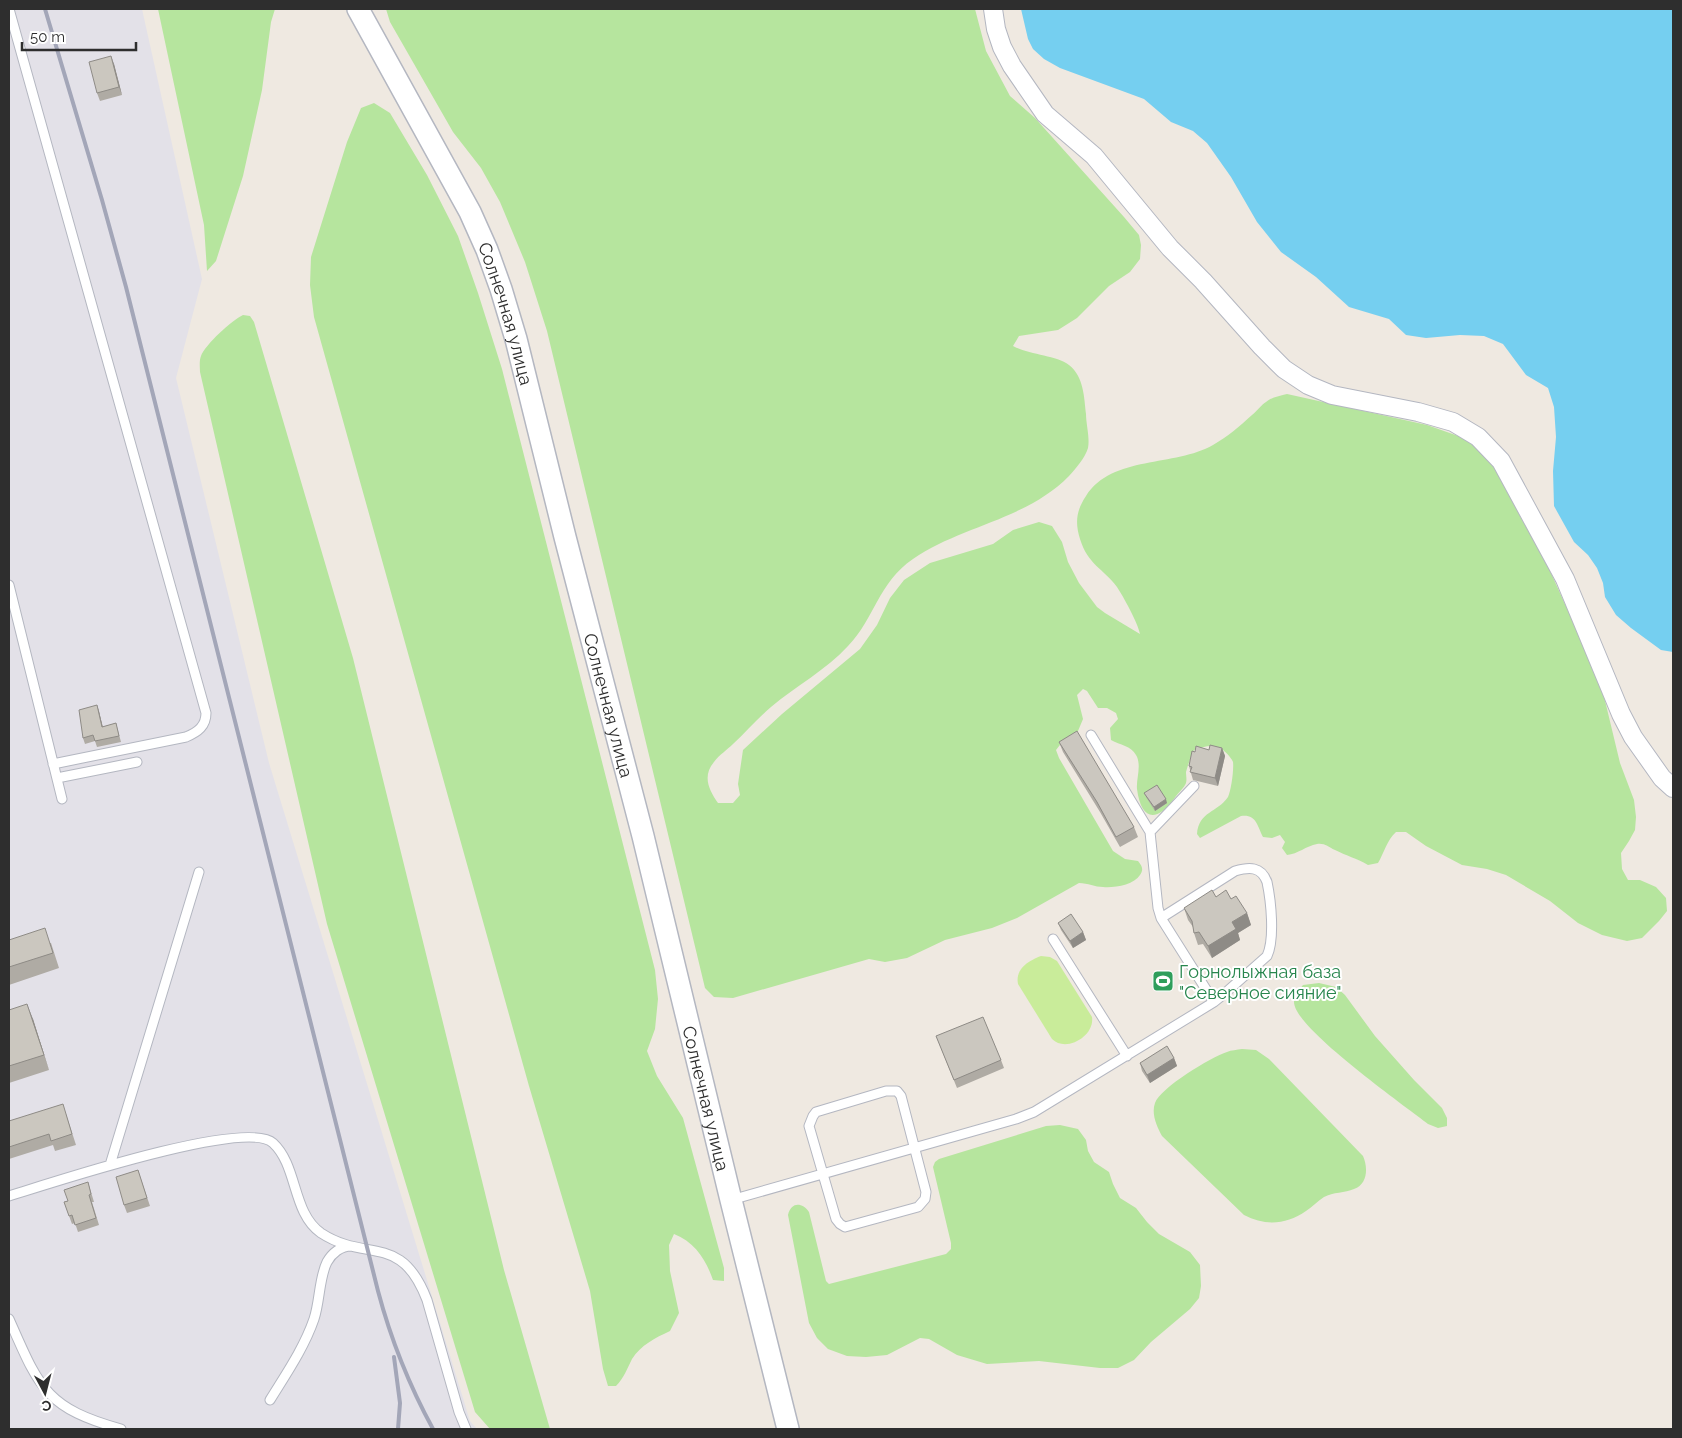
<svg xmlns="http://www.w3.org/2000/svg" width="1682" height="1438" viewBox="0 0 1682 1438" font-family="Raleway,sans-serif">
<rect width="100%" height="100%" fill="#efe9e1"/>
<!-- industrial -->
<path fill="#e3e1e8" d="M9,9h133l60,270 -26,99 93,385 201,658 7,8h-468z"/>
<!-- green -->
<path fill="#b6e59e" d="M158,9h117l-4,13 -9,68 -19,86 -27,85 -9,10 -3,-46z
M386,9h589l11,42 24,45 25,22 89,99 15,18 2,10 -1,14 -10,13 -21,14 -32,32 -19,12 -39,6 -6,10c16,9 43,9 56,19 15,12 15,32 17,49 0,10 4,24 2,34 -3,10 -12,20 -19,28 -43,44 -107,49 -156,83 -35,24 -38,59 -65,87 -22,24 -52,40 -77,61 -13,11 -25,25 -38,37 -6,6 -14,11 -19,18 -12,14 -5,28 4,41h15l7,-8 -2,-11 5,-34 39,-36 78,-65 17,-24 13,-27 14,-18 26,-17 63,-19 20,-14 26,-8 13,4 10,16 6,20 11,21 18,24 8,6 35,21c-2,-11 -17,-38 -23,-47 -14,-19 -29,-22 -37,-48 -5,-16 -4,-28 6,-43 26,-41 89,-29 127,-51 14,-8 27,-19 39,-30 5,-4 9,-10 14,-13 5,-5 14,-6 21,-8l140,31 34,12 15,9 12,11 10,14 23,47 25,44 55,122 19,79 14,37 2,17 -1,13 -6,11 -8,12 1,16 6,11h12l16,7 10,11 1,13 -8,10 -17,17 -15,3 -25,-6 -24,-12 -28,-22 -44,-26 -19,-6 -25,-4 -36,-19 -20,-14h-10c-9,8 -12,21 -18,31l-10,2c-12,-7 -21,-9 -33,-15 -7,-3 -10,-7 -18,-6 -11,2 -19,10 -30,11l-5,-7 3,-6 -5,-7 -8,3 -9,-1c-6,-12 -7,-23 -22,-21l-41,22 -3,-4c2,-23 20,-21 31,-37 3,-6 6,-27 5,-35 -2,-5 -8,-11 -13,-14 -7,-4 -18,-1 -26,2 -3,7 -6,14 -8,22 0,3 1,8 0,11 -2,5 -9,11 -12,16 -18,24 -33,21 -37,-10 -1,-10 5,-24 -1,-34 -5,-9 -16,-10 -25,-15l-1,-12 8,-9 -2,-6 -9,-5h-9l-11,-17 -4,-2 -6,6 6,24 -5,12 -15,10 -7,9 3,8 54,93 12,8 13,2c4,5 6,8 2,14 -6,10 -26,13 -37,12 -8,0 -15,-4 -24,-4l-62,35 -25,10 -47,12 -38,18 -22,4 -16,-3 -136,39 -19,-1 -9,-9 -158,-657 -22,-69 -25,-60 -19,-34 -28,-36 -63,-110z
M374,103l16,10 37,62 31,61 20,57 24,76 153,601 3,29 -3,30 -8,22 10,25 26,42 41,150v13l-11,-1c-7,-20 -18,-38 -39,-46l-5,11 1,26 9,42 -9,18c-15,7 -29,14 -38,28 -5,10 -8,19 -16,27h-8l-5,-17 -13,-78 -61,-205 -215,-769 -4,-32 1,-28 36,-115 14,-34z
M243,315l7,1 4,6 99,336 151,612 46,159h-60l-15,-17 -148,-488 -127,-552c0,-4 -1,-11 1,-16 4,-11 31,-36 42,-41z
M1319,983l17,4 9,8 30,41 39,44 28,28 5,10v8l-9,2 -10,-4c-24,-19 -134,-96 -134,-122 0,-6 5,-12 9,-17z
M1242,1049l14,1 13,9 94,97c5,11 5,28 -9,33 -9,4 -21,3 -30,8 -6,4 -12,10 -18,14 -20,14 -41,15 -62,4l-82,-79c-5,-9 -11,-22 -7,-33 5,-15 56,-46 72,-51 4,-2 10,-2 15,-3z
M1060,1125l18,4 8,11 2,11 6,11 15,10 4,12 7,14 16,10 11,14 12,12 31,18 10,13 1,21 -2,12 -9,11 -39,33 -17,18 -16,8h-18l-61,-7 -52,3 -30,-9 -28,-16 -9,-1 -33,17 -21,2 -19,-1 -19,-7 -11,-11 -8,-15 -21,-108c3,-13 14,-13 21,-3l17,69 3,3 117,-30 5,-5v-6l-18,-76 2,-5 4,-3 107,-33z"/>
<!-- pitch -->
<path fill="#c9ec9a" d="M1041,956l9,1 7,4 35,56c3,19 -26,36 -40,22l-34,-55c-3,-15 10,-23 23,-28z"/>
<!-- water -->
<path fill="#75cff0" d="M1021,9h652v643l-12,-2 -30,-22 -15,-13 -11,-18 -2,-14 -6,-15 -9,-13 -14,-13 -20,-36 -1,-35 3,-34 -2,-30 -6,-19 -22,-13 -23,-31 -19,-8 -24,-1 -34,3 -20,-3 -17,-16 -40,-12 -33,-30 -35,-25 -24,-30 -26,-45 -24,-34 -14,-12 -22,-9 -27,-23 -84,-31 -16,-9 -11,-10 -5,-10z"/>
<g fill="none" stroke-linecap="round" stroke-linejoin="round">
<!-- service casing -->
<g stroke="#b4b7c1" stroke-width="11">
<path id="service" d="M9,9l197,704c0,13 -8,19 -20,24l-133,27
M9,585l53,214
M1091,735l59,97 8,76 3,10 53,84
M57,778l80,-16
M1150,832l44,-46
M1053,939l74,117
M886,1091h11l4,5 25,96 -1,7 -7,8 -73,20 -5,-3 -4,-5 -27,-93 4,-10 3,-4z
M110,1165l89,-293
M9,1196c39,-12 237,-78 264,-53 25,23 19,70 48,90 46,30 80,-1 106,67l32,112 7,17
M731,1200l285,-81 18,-7 180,-110 10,-8 43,-38c8,-17 4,-55 0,-74 -6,-16 -18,-15 -32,-11l-74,47
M9,1319c30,68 36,89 112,110
M270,1400c16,-26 34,-52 44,-81 6,-18 5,-41 13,-57 5,-9 14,-16 24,-16"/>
</g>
<!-- minor casing -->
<g stroke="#b4b7c1" stroke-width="20">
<path id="minor" d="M993,9l3,20 6,18 10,19 33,48 49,42 76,92 33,33 59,66 22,22 24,16 24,10 86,17 35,10 25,15 23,24 64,118 56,135 12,23 29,41 11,10"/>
</g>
<!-- tertiary casing -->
<g stroke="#b4b7c1" stroke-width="24">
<g id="tertiary">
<path id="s1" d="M358,9l112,203 17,38 14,39 15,50 49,198 78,299 88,364 57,229"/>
</g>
</g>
<!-- service -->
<use href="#service" stroke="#fff" stroke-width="9"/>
<!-- minor -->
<use href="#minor" stroke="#fff" stroke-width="18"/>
<!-- tertiary -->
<use href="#tertiary" stroke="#fff" stroke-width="21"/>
<!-- rail -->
<path stroke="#a3a6b8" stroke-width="4" d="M45,9l57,191 24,87 252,1004c13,49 31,94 55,138
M394,1357l6,46 -2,26"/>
</g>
<!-- wall -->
<path fill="#afaba4" d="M114,64l8,31 -22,6 -3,-8z
M97,705l6,22 13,-4 5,19 -24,5 -2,-6 -10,3 -2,-6z
M1059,742l75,85 4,10 -18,10 -20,-35 -37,-60z
M1222,748l3,8 -7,30 -25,-6 -4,-14 6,-14z
M1144,793l23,10 -12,8 -9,-14z
M1216,897l15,2 16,14 4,12 -13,8 2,7 -28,18 -9,-14 -5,1 -4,-12 -1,-6 -5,-7 -4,-12z
M1058,923l25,9 3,8 -13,8 -12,-18z
M9,940l42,3 8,25 -50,17z
M9,1010l24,9 16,51 -40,13z
M936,1036l65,24 3,8 -47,20z
M1174,1058l3,8 -27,17 -8,-12 -2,-8z
M66,1114l10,31 -21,6 -2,-6 -44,14v-38z
M138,1170l12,36 -23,7 -3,-8z
M88,1182l6,20h-2l7,23 -21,7 -3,-9 -3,1 -8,-22 4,-1z"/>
<!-- shaded-wall -->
<path fill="#8e8b86" d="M111,56l3,8 8,31 -3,-8z
M97,705l2,6 5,22 -2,-6z
M1222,748l3,8 -7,30 -3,-8z
M1166,799l1,4 -12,8 -1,-4z
M1247,913l4,12 -13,8 2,7 -28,18 -4,-12 24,-24z
M1083,932l3,8 -13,8 -3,-7z
M27,1004l6,15 16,51z
M1174,1058l3,8 -27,17 -3,-8z"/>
<!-- building -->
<path fill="#cbc7bf" stroke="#8e8b86" d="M111,56l8,31 -22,6 -8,-31z
M97,705l5,22 14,-4 3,13 -24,5 -2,-6 -10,3 -4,-28z
M1077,731l57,96 -18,10 -19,-35 -38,-60z
M1210,745l12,3 -7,30 -25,-6 2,-5 -3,-1 3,-15 3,1 1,-6 13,4z
M1157,785l9,14 -12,8 -10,-14z
M1212,890l4,7 10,-7 5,9 5,-3 11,17 -15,9 4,7 -28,17 -9,-14 -5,1 -2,-12 -8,-13z
M1071,914l12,18 -13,9 -12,-18z
M45,928l8,25 -44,14v-27z
M27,1004l17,51 -35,11v-56z
M983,1017l18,43 -47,20 -18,-44z
M1167,1046l7,12 -27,17 -7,-12z
M63,1104l9,30 -21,7 -2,-7 -40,13v-26z
M138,1170l9,28 -23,7 -8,-28z
M88,1182l3,12 -2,1 7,23 -21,7 -3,-10 -3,1 -5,-14 4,-1 -4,-11z"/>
<!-- icons -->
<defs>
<g id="stadium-square" transform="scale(1.125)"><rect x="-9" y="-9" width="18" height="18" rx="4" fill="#2e9e5b" stroke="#fff"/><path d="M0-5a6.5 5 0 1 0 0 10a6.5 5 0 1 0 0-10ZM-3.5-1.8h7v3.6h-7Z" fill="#fff"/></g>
</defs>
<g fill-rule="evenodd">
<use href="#stadium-square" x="1163" y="981"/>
</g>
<g text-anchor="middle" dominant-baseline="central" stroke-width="4" stroke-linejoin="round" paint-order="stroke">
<!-- street labels -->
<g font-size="18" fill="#2e2e2e" stroke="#fff">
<text stroke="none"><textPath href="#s1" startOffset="340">Солнечная улица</textPath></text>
<text stroke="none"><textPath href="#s1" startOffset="745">Солнечная улица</textPath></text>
<text stroke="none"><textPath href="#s1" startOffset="1150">Солнечная улица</textPath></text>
</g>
<!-- leisure labels -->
<g font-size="18" fill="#27864d" stroke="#fff" text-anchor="start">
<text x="1179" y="971">Горнолыжная база<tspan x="1179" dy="21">"Северное сияние"</tspan></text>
</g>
</g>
<!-- border -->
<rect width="1682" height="1438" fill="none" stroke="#2e2e2e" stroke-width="20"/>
<!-- north arrow -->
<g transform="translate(45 1393) rotate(173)" stroke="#ffffff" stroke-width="4" paint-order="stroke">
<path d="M0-4L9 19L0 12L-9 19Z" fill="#2e2e2e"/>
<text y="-8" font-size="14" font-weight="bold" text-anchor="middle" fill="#2e2e2e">С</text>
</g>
<!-- scale -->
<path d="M22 42v8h114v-8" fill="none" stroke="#2e2e2e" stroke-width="2.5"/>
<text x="30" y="42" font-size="15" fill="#2e2e2e" stroke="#ffffff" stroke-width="4" paint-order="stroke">50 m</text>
</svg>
